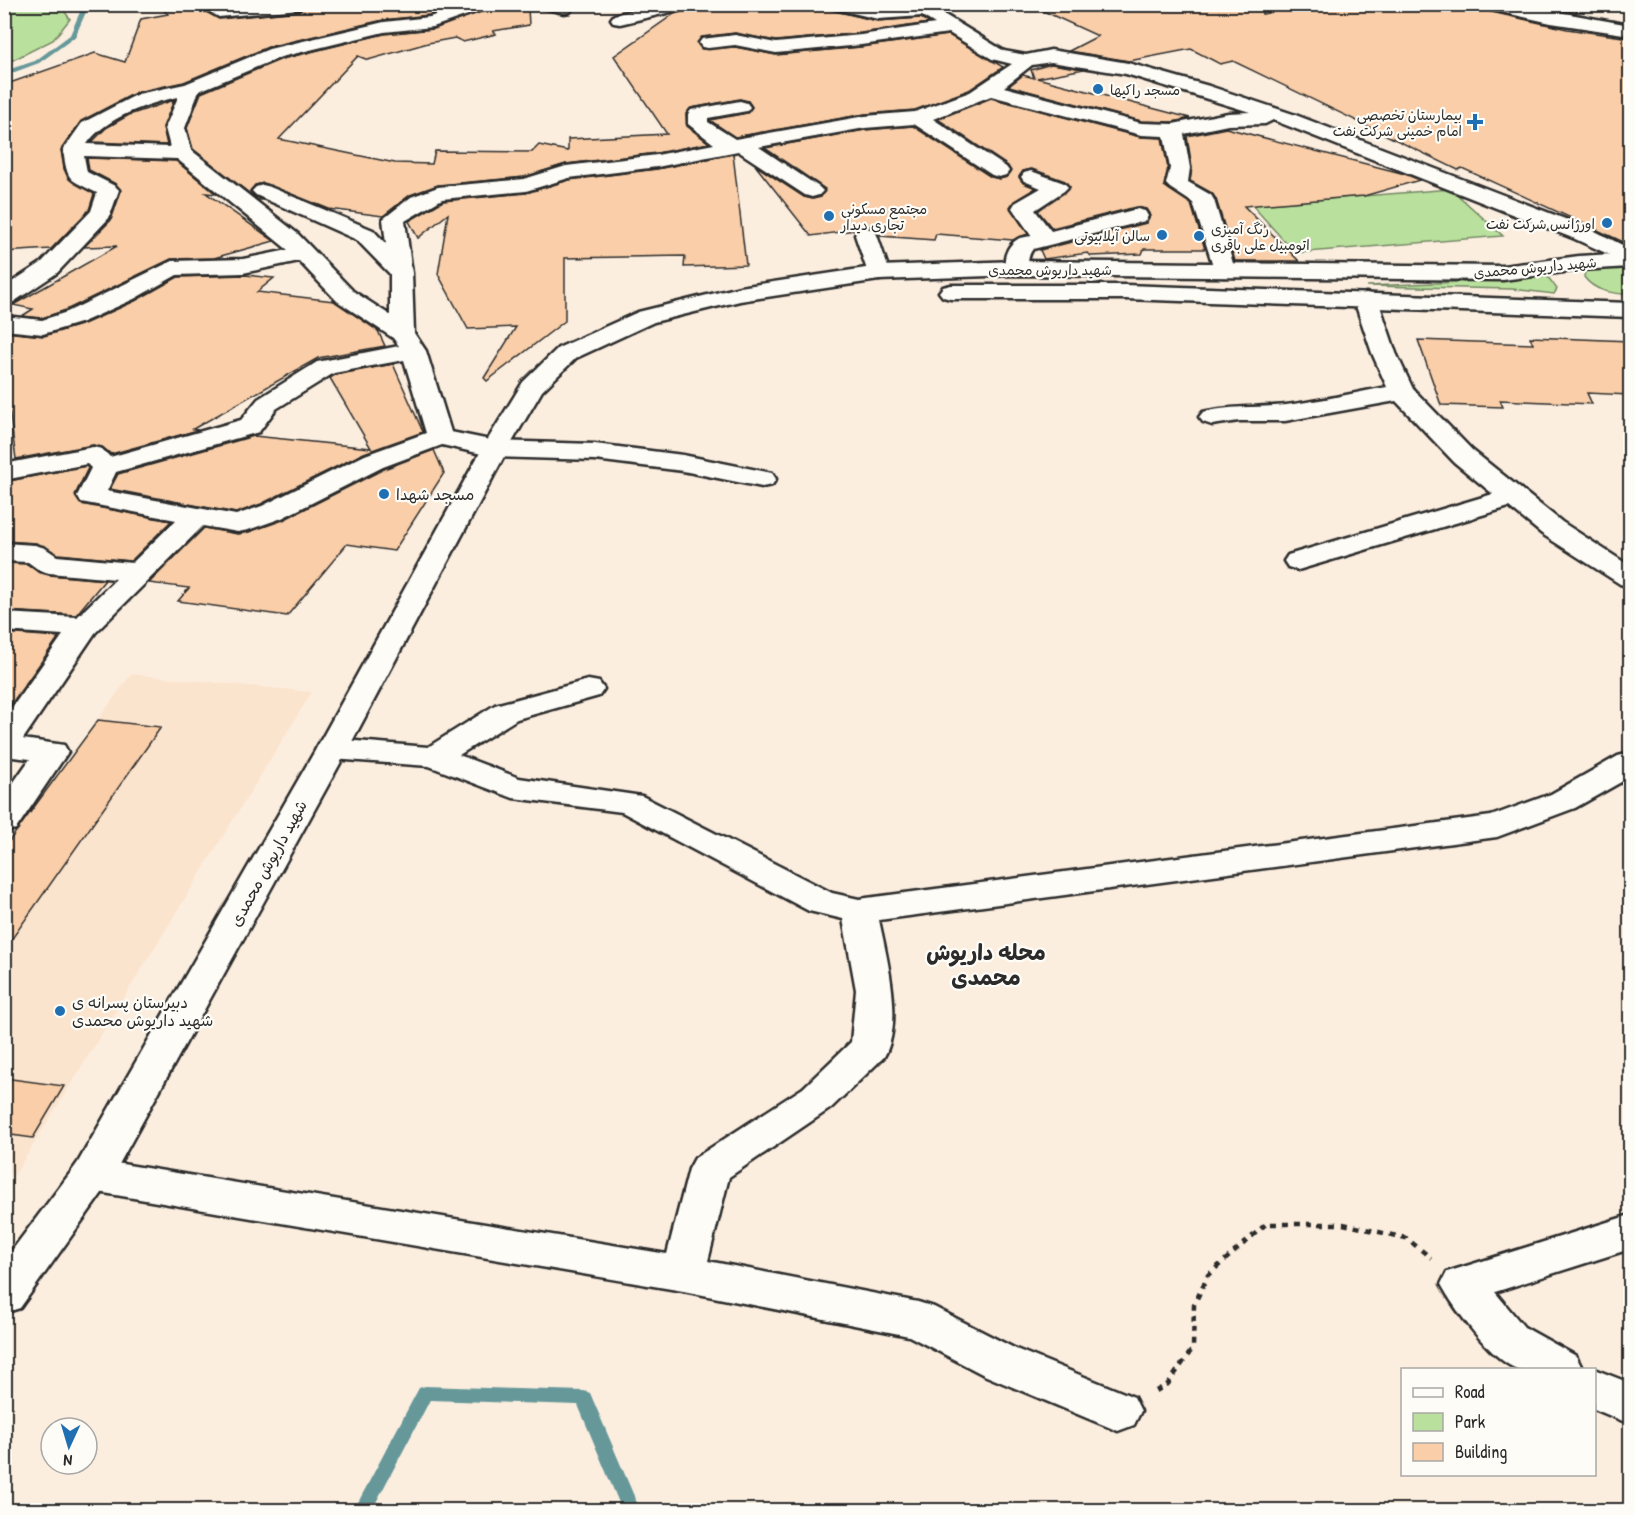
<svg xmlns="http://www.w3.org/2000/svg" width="1635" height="1515" viewBox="0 0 1635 1515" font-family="'Patrick Hand','Playpen Sans Arabic',sans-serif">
<rect width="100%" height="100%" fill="#fceedf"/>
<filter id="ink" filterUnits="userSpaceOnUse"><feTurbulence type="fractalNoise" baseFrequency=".0167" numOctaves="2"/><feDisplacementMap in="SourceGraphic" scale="12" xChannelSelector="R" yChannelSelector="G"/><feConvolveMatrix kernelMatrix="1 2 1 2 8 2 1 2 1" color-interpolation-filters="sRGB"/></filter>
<g filter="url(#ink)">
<!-- built -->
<path fill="#fbe4ce" d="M131,674l181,18 -297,483 -10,-2v-325z"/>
<!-- green -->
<path fill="#b9e09c" stroke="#728664" stroke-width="1.5" d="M5,4l55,1 10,14 -17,21 -48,24z
M1451,189l52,47 -208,17 -43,-48z
M1597,266h33v29c-17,-2 -35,-3 -46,-18l1,-6z
M1541,273l7,4 9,12 -3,5 -42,-5 -145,-3 138,-6z"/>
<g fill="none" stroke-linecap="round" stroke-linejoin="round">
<!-- stream -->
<path fill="#66989a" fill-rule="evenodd" d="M76,4h6l4,8 -11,25 -36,26 -35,13v-5l31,-10 35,-26 10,-23z
M425,1386l159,5 6,2 50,117h-18l-44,-105 -148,-5 -58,110h-18l65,-122z"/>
</g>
<!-- building -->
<path fill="#f9cea8" stroke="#2b2b2b" stroke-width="1.5" d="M157,4h36l26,15 80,-8 10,-6 7,-1 123,4v-4h17l-27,11 -46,5 -115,27 -84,35 -47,10 -56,29 -20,29 3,19 5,10 25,15 -5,16 -38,39 -47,3v-167l91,-32 30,9 16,-43 27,-5z
M692,4h136l3,6 46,11 44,-3 8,5 -68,10 -85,8 -41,-8 -33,4 -5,6 5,6 33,-2 41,8 85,-8 88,-12 54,32 -34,23 -54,20 -50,4 -130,23 -25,-17 37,-7 5,-6 -4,-6 -8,-2 -49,9 -5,6 1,12 22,17 -52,10 -91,11 -42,13 -86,8 -28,10 -27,21 -54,-7 -65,-26 -9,2 -5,6 12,9h-4l-65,-51 -6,-21 14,-35 81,-34 102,-25 50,-5 56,-21h38l1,17 -36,6 3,3 -33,8 -8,-4 -27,5 -60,17 -10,-4 -79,83 116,24 37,1 3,-13 97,1 7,-7 29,6v-12l99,-5 -53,-78 60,-42 15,-4z
M1028,4h233l1,10 31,-6 9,4 43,-8h134l4,6 84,19 63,9v207l-168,-77 -4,2 -225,-109 -13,3 -29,-15 -62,12 -60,-10 29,-15z
M1523,4h57l-4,9z
M1051,64l33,5 -47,9 153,40 -17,4 -32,-1 -132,-35 14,-11 11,3 -3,-8z
M991,98l149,39 22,1 6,30 -4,18 27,18 14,45h-61l-2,5 -51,2 -3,-3 -44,6 -4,-9 106,-27 4,-8 -4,-6 -10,-2 -84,21 -14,-17 32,-24 -5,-6 -33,-12 -9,2 -4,6 4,6 13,5 -22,13 -4,6 18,27 -15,6 -77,-6 -2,6 -54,-4 3,-10h-16l-12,4 -44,6 -56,-71 49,32 9,2 8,-2 4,-8 -60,-41 100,-18 48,-4 78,51 9,2 7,-2 4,-5 -3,-6 -70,-47z
M174,100l-11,27 4,18 -75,-3 14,-14 23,-13z
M1226,128l179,46 15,6 -56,16 -120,10 55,55h-64l-19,-62 -4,-6 -22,-12 2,-13 -5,-32z
M733,154l13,111 -62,2 1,-11 -120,2v63l-78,60 -3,-3 32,-51 -48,2 -30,-55 10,-60 -30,24 -9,-17 34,-20 83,-8 43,-13 88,-11z
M87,158l89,3 40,33 -10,-1 68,48 -60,17 -43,1 -105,51 -24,8 -20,-2 11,-7 -20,-4 104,-59 -33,1 27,-27 10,-29 -5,-7 -27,-14z
M245,275l29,3 -17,14 77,9 44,30 7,15 -67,12 -125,71 5,1 -87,24 -9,-7 -9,-2 -77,14 -7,-51 -5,1v-77l40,4 40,-12 51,-23 43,-24z
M1530,337l100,4v54l-43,-2 5,11 -92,-4 3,7 -62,-2 -23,-65 115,4z
M393,364l30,68 -59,21 -103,51 -25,9 -126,-24 8,-15 136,-38 117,12 -41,-70 5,-3z
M434,450l10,23 -50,78 -47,-7 -60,72 -109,-15 11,-13 -40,-5 55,-55 34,6 11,-2 34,-12 101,-51z
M86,466l2,2 -13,27 6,9 90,17 -40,40 -73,-7 -22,-11 -32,-2v-59z
M4,563l23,1 11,8 11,3 56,5 -29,35 -72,-4z
M4,633l55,4 -55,77z
M98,720l63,7 -157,223v-102z
M4,1078l60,8 -31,52 -29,-4z"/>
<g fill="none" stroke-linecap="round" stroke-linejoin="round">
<!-- minor casing -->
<g stroke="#2b2b2b" stroke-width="5">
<path id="minor" d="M195,4l27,3 85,-3 -8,5 -80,8z
M464,4h26l-2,4 -55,19 -49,5 -103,25 -82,34 -14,37 6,22 107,84 55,57 37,24v-41l-33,-34 -101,-45 -4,-4 4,-4 7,-2 7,2 103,43 13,14 -3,-25 28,-22 27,-10 86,-8 42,-13 91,-11 57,-11 -26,-20v-10l3,-4 49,-9 7,2 3,4 -3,4 -39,7v4l27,17 130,-23 50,-4 55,-20 42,-28 -20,-5 -43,-26 -88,12 -85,8 -41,-8 -27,3 -6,-1 -3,-4 3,-4 33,-4 41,8 85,-8 74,-11 -13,-8 -44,3 -46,-11 -2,-4h31l17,5 29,-2 -1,-3h21l77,47 22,4 25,-5 77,13 81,23 84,28 298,115 39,20v15l-55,-25 -302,-119 -8,4 -37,1 -44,9 6,34 -2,14 23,13 3,5 21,70 -3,5 -8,2 -8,-2 -23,-72 -23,-15 -4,-4 4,-16 -6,-32 -23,-1 -150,-39 -58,23 73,48 3,4 -3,4 -7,2 -7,-2 -78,-51 -49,4 -106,19 60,40 4,4 -4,4 -7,2 -7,-2 -67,-44 -81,16 -88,11 -43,13 -84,8 -37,22 7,52 2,60 12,18 25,81 44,9 100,3 88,11 89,18 4,6 -4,6 -10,2 -79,-16 -88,-11 -100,-3 -53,-12 -59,22 -101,51 -34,12 -10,2 -35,-6 -108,107 -72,106 41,6 4,7 -52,77 -12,3v-36l26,-37 -26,-3v-37l59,-84 -59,-4v-18l73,4 39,-38 -67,-6 -10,-3 -11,-8 -24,-1v-18l31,2 10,3 12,8 75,7 44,-43 -95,-18 -4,-6 14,-28 -4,-4 -83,16v-16l89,-17 9,2 8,8 131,-37 17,-21 59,-37 82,-16 -6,-8 -56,-37 -38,-40 -56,12 -66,2 -43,24 -51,23 -40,12 -39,-4v-14l38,4 25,-8 105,-51 71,-2 45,-9 -111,-91 -93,-3 3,16 28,14 4,4 -10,28 -52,55 -45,30 -8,2v-18l37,-24 50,-52 6,-18c-29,-15 -29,-10 -34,-43l19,-27 56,-29 47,-10 84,-35 115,-27 46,-5zM1051,62l75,12 124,38 -22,1 -55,11 -32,-1 -137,-36 28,-22zM178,97l-13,31 5,19 -83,-3c18,-26 61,-41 91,-47zM404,360l22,73 -61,22 -103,51 -26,9 -129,-24 9,-19 143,-40 17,-23 58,-36z
M541,4h29l3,4 -3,4 -6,1 -21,-5z
M658,4h32l-2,4 -68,16 -6,-1 -3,-4 3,-4z
M1481,4c50,0 100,13 149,21v10l-79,-12 -68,-15z
M1031,171l33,12 4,4 -4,4 -29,19 16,21 86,-22 8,2 3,5 -3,5 -112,28c-7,8 -3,16 -9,24l-8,2 -8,-2c-7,-11 -2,-27 10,-34 3,-2 10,-2 14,-3l-20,-28 3,-5 26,-15 -17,-7 -3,-4 3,-4z
M866,228l8,2 3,5 13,38 -3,5 -8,2 -8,-2 -3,-5 -13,-38 3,-5z
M1366,293l8,2 4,5 18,53 17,36 59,61 90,72 68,44v21l-10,-3 -78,-50 -33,-27 -201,60 -10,3 -10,-3 -4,-6 4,-6 205,-61 -39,-32 -58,-61 -111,20h-46l-27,4 -9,-3 -4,-5 4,-5c28,-7 55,-4 83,-7 34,-4 68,-12 101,-18l-15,-34 -18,-53 4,-5z
M588,680l11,2 5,7 -5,7 -82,23 -58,36 60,23 123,18 190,97 27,6 632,-83 60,-22 67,-38 12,-3v24l-55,31 -78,29 -618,83c8,38 25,102 5,137l-53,51 -102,69 -21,84 210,41 16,5 82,42 118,48 7,14 -7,14 -16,6 -134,-56 -75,-39 -226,-45 -591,-100 -15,-5 -6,-11 6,-11 15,-5 575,95 22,-85 6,-11 108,-70 48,-46 5,-52 -13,-71 -34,-8 -187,-99 -109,-14 -84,-32 -97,-7 -12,-3 -4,-7 4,-7 12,-3 96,8 67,-42z
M1630,1215v34l-135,43 29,35 52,29 7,14c-20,0 -41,2 -61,0 -27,-4 -69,-63 -81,-86l6,-12z
M1594,1369l36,14v41l-36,-15v-39h-3z"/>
</g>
<!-- major casing -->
<g stroke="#2b2b2b" stroke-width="5">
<path id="major" d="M1630,253v14l-51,3 -76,10 -487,-5 -137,5 -139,21 -86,21 -78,36 -34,33 -34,58 -160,300 -241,437 -87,122 -16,5v-52l73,-97 239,-415 166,-300 41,-67 35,-34 80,-36 102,-25 139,-21 137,-5 487,5 76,-10z
M951,285h174l505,18v14l-505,-18h-174l-8,-2 -4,-5 4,-5z"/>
</g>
<!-- path -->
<path stroke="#2b2b2b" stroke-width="4.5" stroke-dasharray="6 6" stroke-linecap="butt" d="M1156,1391l12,-7 25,-36 1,-43 14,-30 58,-51h77l63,14 25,20"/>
<!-- minor -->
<use href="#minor" fill="#fdfcf7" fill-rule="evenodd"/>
<!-- major -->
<use href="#major" fill="#fdfcf7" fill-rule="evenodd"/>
</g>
</g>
<!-- markers -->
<g fill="#1f6fb2" stroke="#fdfcf7" stroke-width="2">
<circle cx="1098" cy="89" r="6"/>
<path d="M1472 113h6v6h6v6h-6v6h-6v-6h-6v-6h6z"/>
<circle cx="829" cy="216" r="6"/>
<circle cx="1607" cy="223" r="6"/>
<circle cx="1162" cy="235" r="6"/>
<circle cx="1199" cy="236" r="6"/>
<circle cx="384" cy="494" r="6"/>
<circle cx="60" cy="1011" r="6"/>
</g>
<g text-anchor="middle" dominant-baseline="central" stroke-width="4.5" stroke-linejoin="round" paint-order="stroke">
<!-- far-poi labels -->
<g font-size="14" fill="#2b2b2b" stroke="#fdfcf7" text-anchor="start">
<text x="1110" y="89">مسجد راکیها</text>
<text x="1462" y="114" text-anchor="end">بیمارستان تخصصی<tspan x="1462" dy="16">امام خمینی شرکت نفت</tspan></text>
<text x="841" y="208">مجتمع مسکونی<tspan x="841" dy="16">تجاری دیدار</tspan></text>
<text x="1595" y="223" text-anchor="end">اورژانس شرکت نفت</text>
<text x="1211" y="228">رنگ آمیزی<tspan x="1211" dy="16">اتومبیل علی باقری</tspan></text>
<text x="1150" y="235" text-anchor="end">سالن آیلابیوتی</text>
</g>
<!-- far-street labels -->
<g font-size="14" fill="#2b2b2b" stroke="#fdfcf7">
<text transform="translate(1535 267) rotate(-5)">شهید داریوش محمدی</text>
<text x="1050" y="269">شهید داریوش محمدی</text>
</g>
<!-- poi labels -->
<g font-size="16" fill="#2b2b2b" stroke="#fdfcf7" text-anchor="start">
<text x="396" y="494">مسجد شهدا</text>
<text x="72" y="1002">دبیرستان پسرانه ی<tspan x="72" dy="18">شهید داریوش محمدی</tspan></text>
</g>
<!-- street labels -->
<g font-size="16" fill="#2b2b2b" stroke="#fdfcf7">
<text transform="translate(268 863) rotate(-61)">شهید داریوش محمدی</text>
</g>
<!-- district labels -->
<g font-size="22" font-weight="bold" fill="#2b2b2b" stroke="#fdfcf7">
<text x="986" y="952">محله داریوش<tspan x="986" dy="25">محمدی</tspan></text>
</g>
</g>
<!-- margin -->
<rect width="1635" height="1515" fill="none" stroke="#fdfcf7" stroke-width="24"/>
<rect x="12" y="12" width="1611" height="1491" fill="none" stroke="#2b2b2b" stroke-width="2" filter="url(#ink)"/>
<!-- legend -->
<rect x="1401" y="1368" width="195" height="108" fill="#fdfcf7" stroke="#a9a8a5" stroke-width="1.5"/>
<rect x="1413" y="1388" width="30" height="9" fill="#fdfcf7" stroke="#a9a8a5" stroke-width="1.5"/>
<text x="1455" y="1398" font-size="18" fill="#2b2b2b">Road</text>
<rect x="1413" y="1413" width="30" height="18" fill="#b9e09c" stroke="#a9a8a5" stroke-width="1.5"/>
<text x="1455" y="1428" font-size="18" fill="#2b2b2b">Park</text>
<rect x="1413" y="1443" width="30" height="18" fill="#f9cea8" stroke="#a9a8a5" stroke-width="1.5"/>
<text x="1455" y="1458" font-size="18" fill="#2b2b2b">Building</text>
<!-- north arrow -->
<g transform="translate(69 1446) rotate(184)"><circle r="28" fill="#fdfcf7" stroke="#a9a8a5" stroke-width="1.5"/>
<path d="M0-4.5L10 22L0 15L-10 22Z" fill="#1f6fb2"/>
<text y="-9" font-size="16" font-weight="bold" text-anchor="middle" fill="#2b2b2b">N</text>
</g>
</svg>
